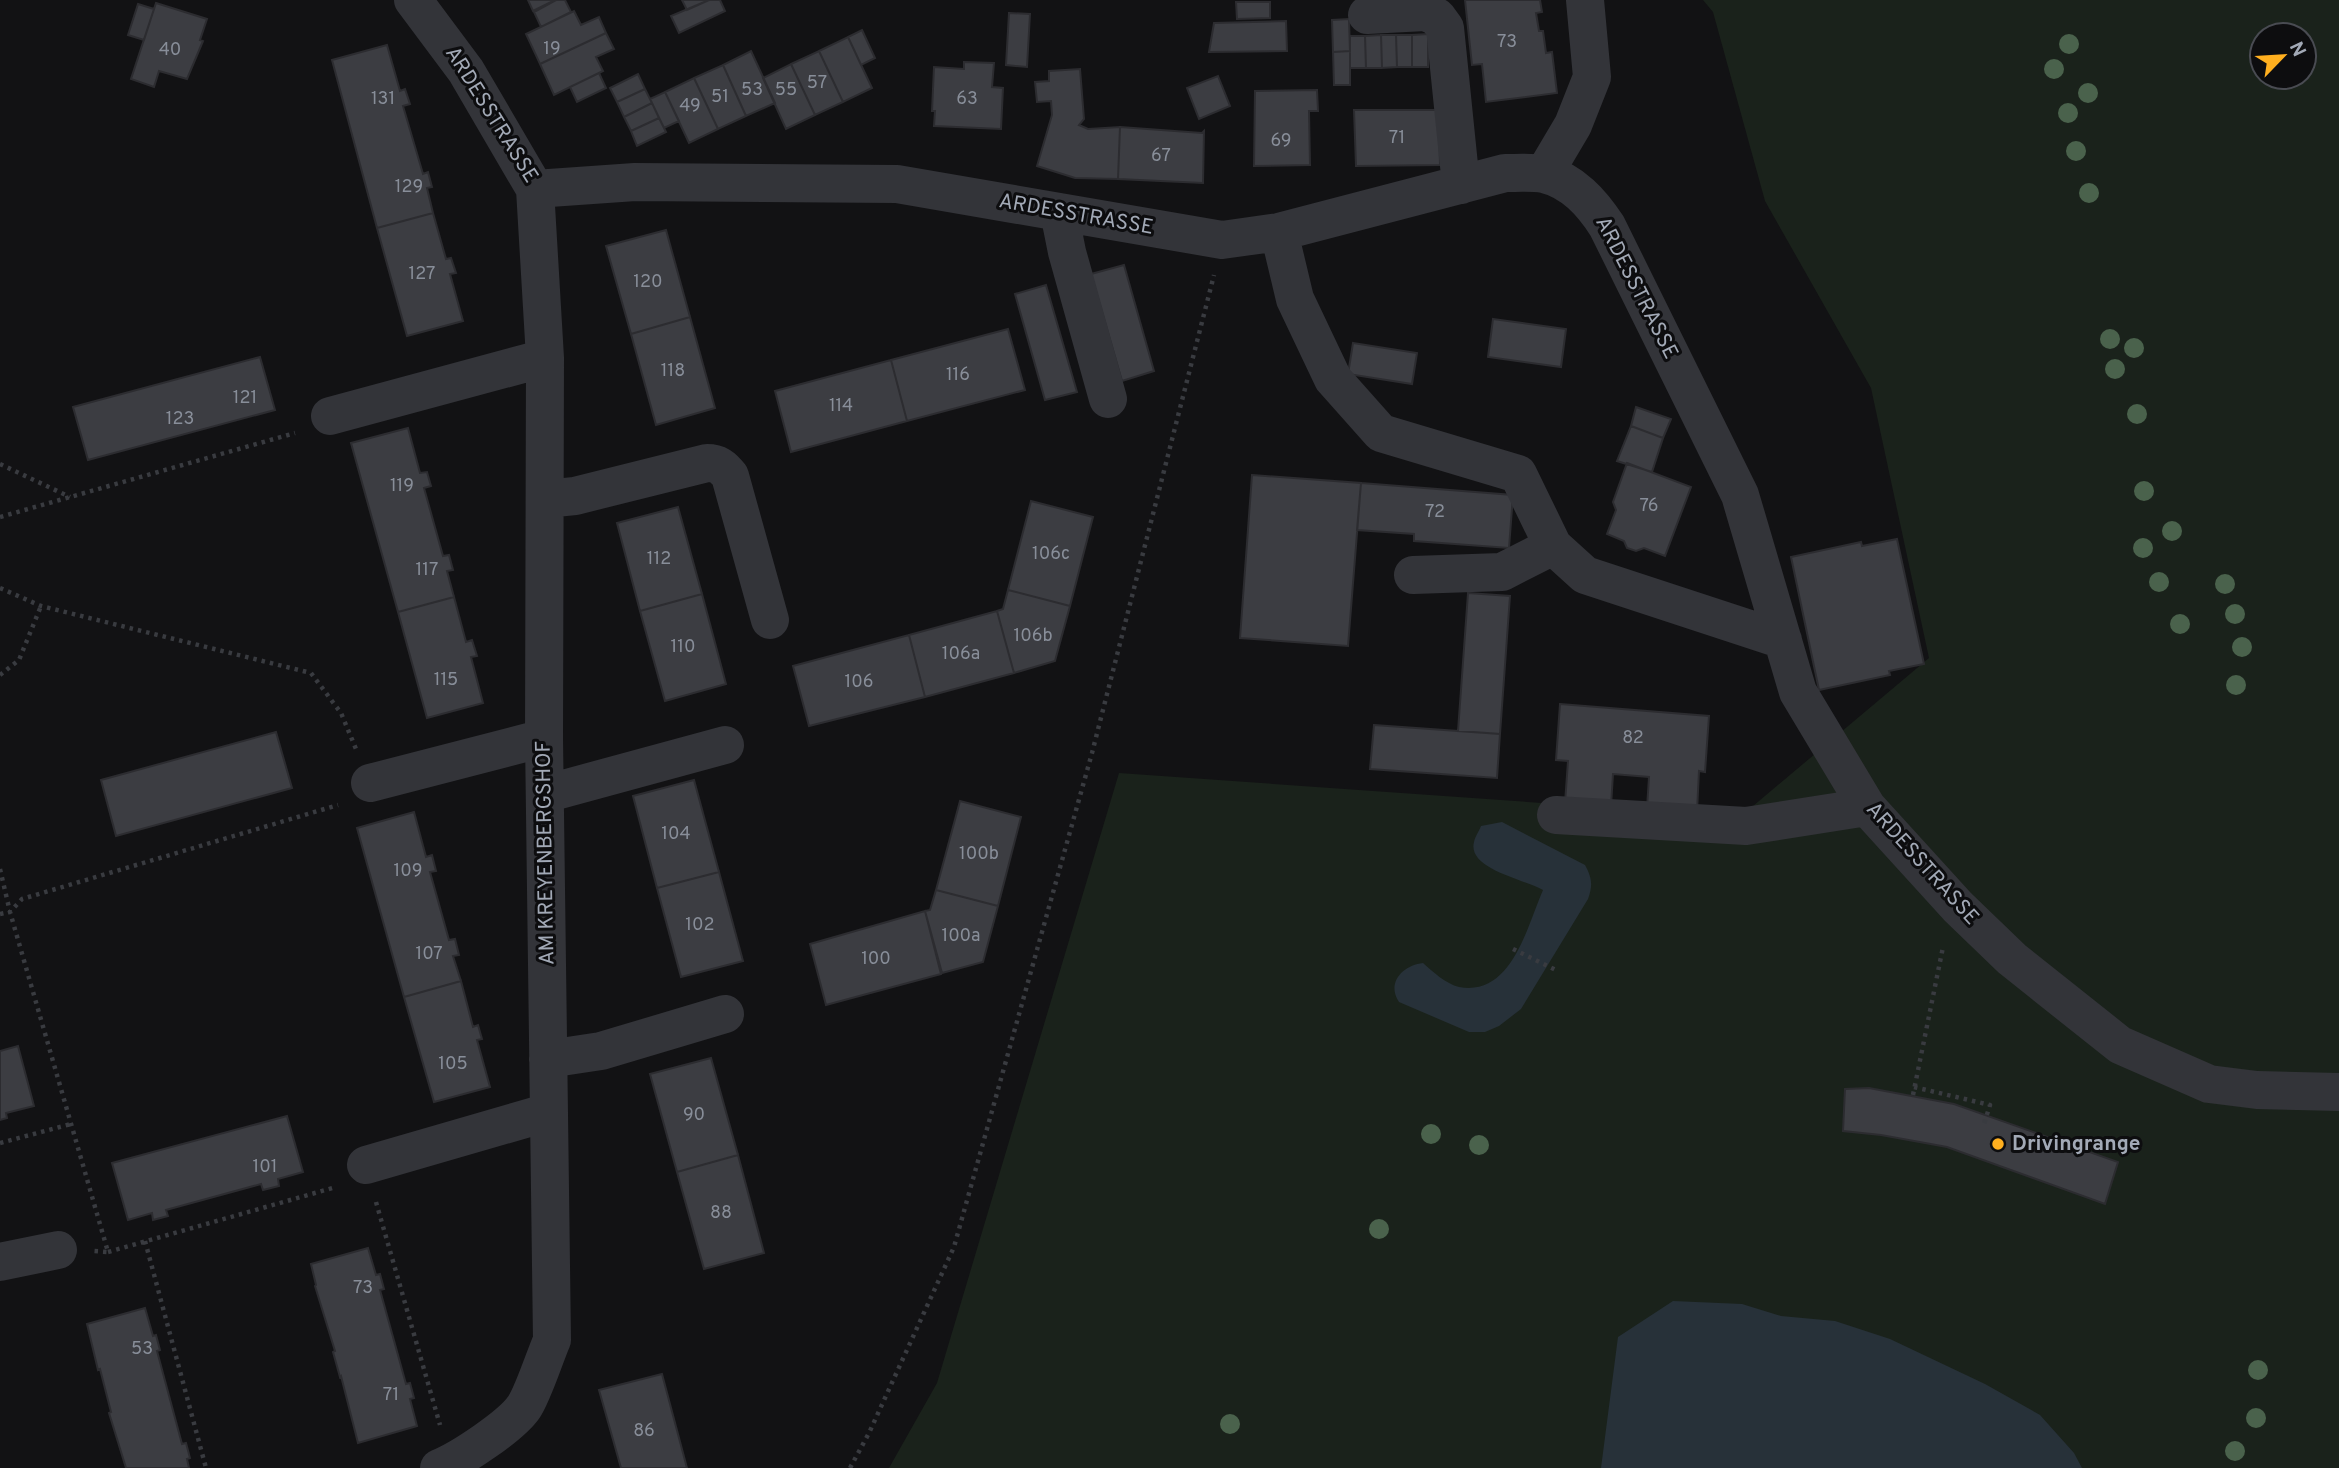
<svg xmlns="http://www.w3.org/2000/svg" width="2339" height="1468" viewBox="0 0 2339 1468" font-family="Overpass,sans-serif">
<rect width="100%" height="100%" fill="#121214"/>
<!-- green -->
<path fill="#1a221b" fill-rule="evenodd" d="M1703,0h636v1468h-1450l48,-85 182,-610 621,44 189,-159 -58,-270 -106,-187 -52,-189zM2262,35h42v42h-42z"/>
<!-- water -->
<path fill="#273139" d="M1502,822l83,43c7,13 8,20 3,34l-67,110 -22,17 -14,6h-16l-70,-30c-13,-19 4,-37 24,-39 9,8 23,21 36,24 53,10 68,-61 84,-97 -19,-11 -76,-21 -69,-48 1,-5 5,-11 7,-16z
M1673,1301l69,3 39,12 54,5 55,18 95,45 55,31 34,38 8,15h-481l17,-131z"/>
<!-- building -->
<path fill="#3c3d42" stroke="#2c2c30" stroke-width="2" d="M528,0h27l-22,11z
M556,0h9l6,12 -30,15 -7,-15z
M682,0h27l-22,10z
M709,0h11l5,11 -46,22 -8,-17z
M1465,0h75l2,12 -6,1 3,18h4l3,22 6,-1 5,41 -71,9 -4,-38 -10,1z
M1236,2h34v16l-33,1z
M156,3l51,16 -7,21 3,1 -16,38 -28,-8 -5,16 -23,-8z
M138,4l16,5 -10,31 -16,-5z
M574,11l7,14 18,-8 7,16 -66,31 -14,-30z
M1009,13l21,1 -3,53 -21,-2z
M1349,19l1,32 -17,1 -1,-32z
M1286,21l1,30 -78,1 5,-29z
M862,30l13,28 -14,7 -13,-28z
M606,33l8,16 -18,8 7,14 -49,24 -14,-31z
M1428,34v33h-16v-32z
M1381,35h15l1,32 -15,1z
M1381,35l1,33h-16l-1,-32z
M1396,35h16v32h-15z
M1350,36h15l1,32h-16z
M848,37l24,51 -29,14 -24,-51z
M387,45l13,46 5,-2 5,15 -7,2 20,68 5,-2 4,15 -5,1 6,25 -56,15 -45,-168z
M751,51l24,52 -29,13 -23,-51z
M819,51l24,51 -28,13 -24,-51z
M1350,51v34h-16l-1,-33z
M964,62l30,1 -2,24 11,1 -2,41 -67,-3 1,-15h-3l2,-44 30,2z
M791,64l24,51 -29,14 -23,-51z
M723,65l23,51 -28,13 -24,-51z
M1080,69l4,50 -5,6 9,4 32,-2 -2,52 -43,-1 -38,-12 15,-51 -1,-14 -14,1 -2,-20 14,-1v-10z
M599,73l7,15 -29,14 -7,-15z
M638,74l7,15 -28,13 -7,-14z
M1218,76l12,30 -31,13 -12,-31z
M694,78l24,51 -29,14 -24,-51z
M645,89l7,14 -28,14 -7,-15z
M1317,90l1,21h-9l1,54 -56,1 1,-75z
M665,92l14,29 -15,7 -14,-29z
M652,103l7,15 -28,13 -7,-14z
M1354,110h85l1,55 -84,1z
M659,118l7,14 -29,14 -6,-15z
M1120,127l82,6 2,-2 -1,52 -85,-4z
M433,213l13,46 5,-1 5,15 -6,1 13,47 -56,15 -30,-108z
M666,230l24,87 -59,17 -25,-88z
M1124,265l30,106 -32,10 -31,-107z
M1046,285l31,107 -32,8 -30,-106z
M690,317l25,91 -59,17 -25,-91z
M1493,319l73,10 -5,38 -73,-10z
M1008,329l17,61 -118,31 -16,-61z
M1353,343l64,10 -5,31 -64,-10z
M260,357l15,53 -187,50 -15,-53z
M891,360l16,61 -116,31 -16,-61z
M1636,407l35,12 -8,19 -32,-12z
M1631,426l32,12 -11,34 -35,-11z
M408,428l12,45 7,-1 4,14 -7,2 19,68 6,-1 4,15 -6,1 7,26 -56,15 -47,-169z
M1627,463l64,24 -26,69 -21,-8 -8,3 -9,-3 -3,-7 -17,-7 9,-24 -3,-8z
M1252,475l109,8 -13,163 -108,-8z
M1361,483l152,12 -4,53 -95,-7v-7l-57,-4z
M1031,501l62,16 -23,89 -62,-16z
M678,507l24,87 -62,17 -23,-88z
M1897,539l27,125 -35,7 1,4 -71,15 -28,-133 70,-15 1,4z
M1008,590l62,16 -15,55 -41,12 -17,-62 6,-2z
M1468,593l42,3 -10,138 -42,-3z
M702,594l24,90 -61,17 -25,-90z
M454,597l12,45 6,-2 5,16 -6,1 12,46 -56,15 -29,-106z
M997,611l17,62 -89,24 -16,-62z
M909,635l16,62 -116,29 -16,-60z
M1560,704l149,12 -4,56 -6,-1 -2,41 -50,-4 2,-31 -36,-3 -2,32 -46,-3 3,-42 -12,-1z
M1374,725l126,9 -3,44 -127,-9z
M276,732l16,56 -176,48 -15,-56z
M694,780l25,92 -62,16 -24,-92z
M960,801l61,16 -23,89 -62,-16z
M414,812l12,45 6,-2 4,16 -6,1 19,68 6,-1 4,16 -6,1 8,25 -57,16 -47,-169z
M719,872l24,89 -62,16 -24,-89z
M936,890l62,16 -15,56 -41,11 -17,-62 5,-1z
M925,911l16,63 -115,31 -16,-61z
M461,981l12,46 5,-2 4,14 -5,1 13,47 -56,15 -30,-105z
M18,1046l16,60 -28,7 1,5 -7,2v-69z
M711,1058l27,97 -61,17 -27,-98z
M1869,1088l85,16 164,58 -13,42 -158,-57 -66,-12 -38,-4 2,-42z
M287,1116l16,56 -25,7 1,7 -16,4 -2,-6 -95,26 2,6 -15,4 -1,-7 -24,7 -16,-57z
M738,1155l26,98 -60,16 -27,-97z
M368,1248l8,27 4,-1 4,15 -4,1 26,94 4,-1 4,15 -4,1 7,27 -59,17 -17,-67 -1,1 -7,-25 2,-1 -20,-65 1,-1 -5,-21z
M145,1308l8,28 3,-1 4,15 -3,1 25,93 4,-1 4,15 -3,1 2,9h-63l-17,-55 2,-1 -11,-43 -2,1 -11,-46z
M662,1374l25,94h-66l-22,-78z"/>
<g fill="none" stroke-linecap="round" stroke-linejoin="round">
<!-- path -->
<path stroke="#393b40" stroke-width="4.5" stroke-dasharray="3.5 5" stroke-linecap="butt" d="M0,464l70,33
M0,517l295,-84
M0,588l41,18 270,67 30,40 15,36
M0,675l19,-15 22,-54
M0,869l10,43 98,340 -14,-1
M0,914l10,-2 12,-13 316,-94
M1513,949l43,21
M1914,1087l76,18 -7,22
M1913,1095l30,-148
M0,1143l71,-19
M376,1202l64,223
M145,1241l61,227
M108,1252l228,-65
M850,1468l19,-35 85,-186 138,-494 122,-478"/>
<!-- minor -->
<path stroke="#333439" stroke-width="38" d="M413,0l53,71 69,118 100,-7 262,2 325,56 57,-8 226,-59c12,0 27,-1 39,1 29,7 48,29 63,52l133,269 58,197 69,115 91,100 54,52 108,86 89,39 48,6 82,2
M1367,15l58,-3 12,5 8,11 16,157
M1544,174l29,-49 19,-48 -7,-77
M1059,212l8,40 41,147
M1279,232l16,67 38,80 48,54 137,41 35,72 32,29 198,65
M330,416l215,-58
M545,499l30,-3 132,-33c11,0 16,4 23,13l40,144
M1413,575l89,-3 51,-26
M370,783l174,-45
M545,794l180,-49
M1556,815l190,11 121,-19
M548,1059l53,-8 124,-37
M366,1165l183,-53
M0,1262l58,-12
M439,1468c22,-9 72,-42 85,-61 9,-13 21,-51 28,-67l-8,-602 1,-380 -10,-169"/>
</g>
<!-- trees -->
<g fill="#4a624c">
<circle cx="2069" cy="44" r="10"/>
<circle cx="2054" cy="69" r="10"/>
<circle cx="2088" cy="93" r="10"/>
<circle cx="2068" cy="113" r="10"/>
<circle cx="2076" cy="151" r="10"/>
<circle cx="2089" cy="193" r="10"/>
<circle cx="2110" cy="339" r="10"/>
<circle cx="2134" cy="348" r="10"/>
<circle cx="2115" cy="369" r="10"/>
<circle cx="2137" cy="414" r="10"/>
<circle cx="2144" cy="491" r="10"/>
<circle cx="2172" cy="531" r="10"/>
<circle cx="2143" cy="548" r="10"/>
<circle cx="2159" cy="582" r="10"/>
<circle cx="2225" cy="584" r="10"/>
<circle cx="2235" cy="614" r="10"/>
<circle cx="2180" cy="624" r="10"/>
<circle cx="2242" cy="647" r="10"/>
<circle cx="2236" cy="685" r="10"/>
<circle cx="1431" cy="1134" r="10"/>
<circle cx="1479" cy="1145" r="10"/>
<circle cx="1379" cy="1229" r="10"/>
<circle cx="2258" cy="1370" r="10"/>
<circle cx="2256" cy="1418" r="10"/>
<circle cx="1230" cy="1424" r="10"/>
<circle cx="2235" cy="1451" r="10"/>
</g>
<!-- markers -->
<circle fill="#ffaf1f" stroke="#0d0d0f" stroke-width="2.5" cx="1998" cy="1144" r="7"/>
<g text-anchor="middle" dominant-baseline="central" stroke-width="6" stroke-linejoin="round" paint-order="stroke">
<!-- number labels -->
<g font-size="18" fill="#888e99">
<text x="1507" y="42">73</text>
<text x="552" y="49">19</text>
<text x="170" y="50">40</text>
<text x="817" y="83">57</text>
<text x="752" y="90">53</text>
<text x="786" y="90">55</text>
<text x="720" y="97">51</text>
<text x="383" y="99">131</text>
<text x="967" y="99">63</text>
<text x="690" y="106">49</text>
<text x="1397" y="138">71</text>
<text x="1281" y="141">69</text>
<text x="1161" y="156">67</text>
<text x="409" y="187">129</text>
<text x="422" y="274">127</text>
<text x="648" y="282">120</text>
<text x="673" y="371">118</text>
<text x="958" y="375">116</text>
<text x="245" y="398">121</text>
<text x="841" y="406">114</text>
<text x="180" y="419">123</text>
<text x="402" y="486">119</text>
<text x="1649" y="506">76</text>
<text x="1435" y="512">72</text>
<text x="1051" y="554">106c</text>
<text x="659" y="559">112</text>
<text x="427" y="570">117</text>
<text x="1033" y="636">106b</text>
<text x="683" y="647">110</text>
<text x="961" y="654">106a</text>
<text x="446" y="680">115</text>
<text x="859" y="682">106</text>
<text x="1633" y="738">82</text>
<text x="676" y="834">104</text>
<text x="979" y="854">100b</text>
<text x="408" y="871">109</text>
<text x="700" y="925">102</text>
<text x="961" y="936">100a</text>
<text x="429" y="954">107</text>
<text x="876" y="959">100</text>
<text x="453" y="1064">105</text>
<text x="694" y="1115">90</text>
<text x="265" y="1167">101</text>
<text x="721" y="1213">88</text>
<text x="363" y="1288">73</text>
<text x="142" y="1349">53</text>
<text x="391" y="1395">71</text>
<text x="644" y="1431">86</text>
</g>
<!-- street labels -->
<g font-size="21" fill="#a2a9b6" stroke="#0d0d0f">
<text transform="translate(491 115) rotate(58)">ARDESSTRASSE</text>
<text transform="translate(1076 215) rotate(10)">ARDESSTRASSE</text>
<text transform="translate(1636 288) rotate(63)">ARDESSTRASSE</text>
<text transform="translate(546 853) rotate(-91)">AM KREYENBERGSHOF</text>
<text transform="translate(1922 864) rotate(48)">ARDESSTRASSE</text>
</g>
<!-- poi labels -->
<g font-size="21" font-weight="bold" fill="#a2a9b6" stroke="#0d0d0f" text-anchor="start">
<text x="2012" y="1144">Drivingrange</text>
</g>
</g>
<!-- north arrow -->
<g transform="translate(2283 56) rotate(65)"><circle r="33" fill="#0d0d0f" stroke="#494b52" stroke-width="2"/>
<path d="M0-5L12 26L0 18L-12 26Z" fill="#ffaf1f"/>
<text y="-10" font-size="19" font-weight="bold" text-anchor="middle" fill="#a2a9b6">N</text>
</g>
</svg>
